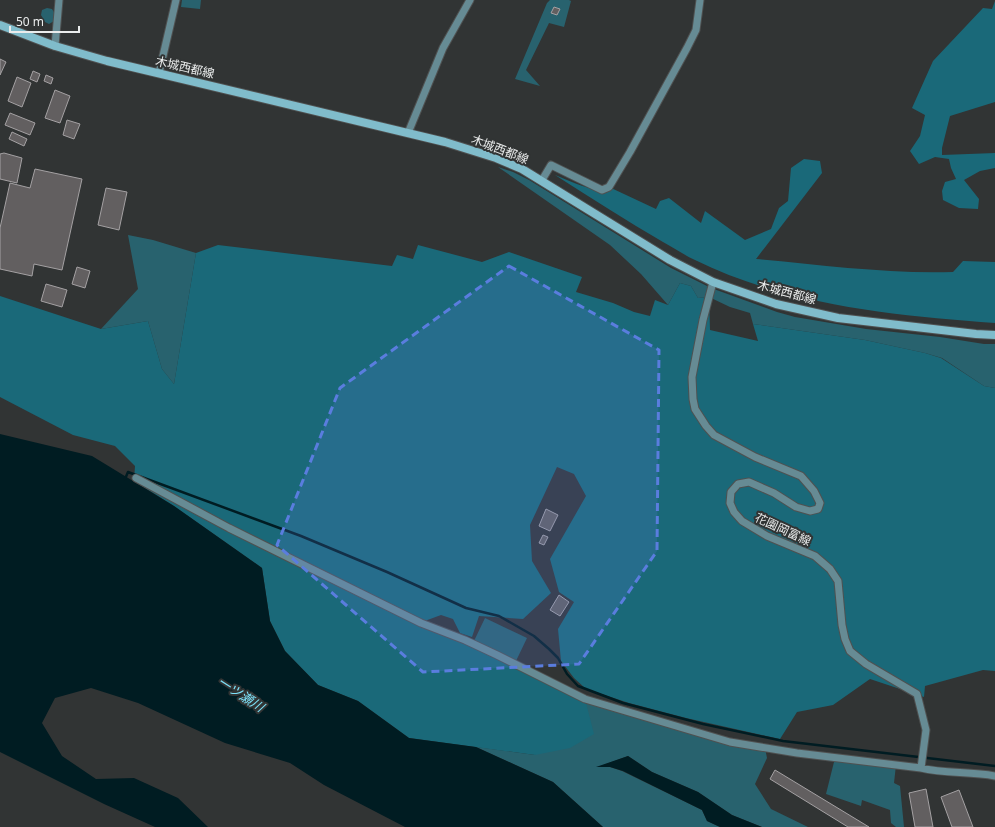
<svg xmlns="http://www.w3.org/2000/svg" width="995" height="827" viewBox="0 0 995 827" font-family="'Noto Sans','Noto Sans JP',sans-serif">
<rect width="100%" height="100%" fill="#313434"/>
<!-- green -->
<path fill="#28626e" d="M182,0h19l-1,9 -19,-2z
M550,0h19l2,1 -7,26 -15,-4 -23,47 14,16 -25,-7 32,-76z
M47,8l5,1 3,5 -1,7 -5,3 -4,-2 -4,-7 1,-5z
M498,167l15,5 16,8 142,88 40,20 66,24 18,5 71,12 74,8 44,7h11v44l-11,-2 -42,-28 -17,-5 -60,-13 -112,-16 -3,-11 -20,-6 -21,-10 -11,1 -7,-12 -11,-3 -12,22 -27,-31 -31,-29z
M128,235l25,5 43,13 -22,131 -12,-15 -14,-48 -47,8 37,-40z
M485,618l42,20 -11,23 -42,-20z
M585,699l180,49 2,10 -12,26 16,25 37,18h-46l-30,-12 -34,-23 -46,-20 -24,-16 -30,11h12l12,4 80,39 5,11 13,6h-117l-50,-45 -77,-35 59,8z
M835,758l61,7 -2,18 6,3 4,41h-8l-5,-4 -1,-13 -28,-10 -1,6 -35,-12z"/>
<!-- forest -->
<path fill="#1a6979" d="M995,1v101l-45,14 -8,32v7l53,-2v15l-15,3 -16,9 15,19 -1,10 -19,-1 -16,-8 -1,-9 3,-9 11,-3 -5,-11 -2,-9 -14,-2 -16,7 -9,-13 10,-15 5,-21 -13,-7 21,-47 50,-53 9,1z
M804,159l16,2 2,12 -66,86c66,6 131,15 197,13l10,-11 32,1v61c-100,-7 -209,-18 -300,-63 -11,-5 -21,-12 -32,-18 -36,-21 -72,-44 -108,-67 16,6 38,19 54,12l47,22 4,-8 9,-3 32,25 4,-12 40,29 26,-11 8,-21 9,-7 3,-33z
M218,245l174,21 5,-11 16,4 5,-14 64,17 27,-10 73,25 -6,15 37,11 21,9 16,4 5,-16 13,5 12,-22 11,3 7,12 11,-1 1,33 48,11 -5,-17 112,16 60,13 16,5 43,28 11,2v283l-12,-1 -58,16 -1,11 -54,-18 -37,26 -36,7 -17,27 -94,-21 -57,-15 -43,-14 -12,-11 -13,-17 -3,-32 16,-27 -15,-10 -9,-33 36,-63 -12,-22 -17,-7 -27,58 2,36 19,32 -28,26 -44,-3 -7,21 -12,-4 -7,-14 -12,-4 -19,7 163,77 9,35 -24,14 -35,7 -126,-17 -51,-37 -40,-16 -33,-34 -15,-30 -8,-53 -88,-62 -40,-25 1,-15 -20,-20 -42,-11 -73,-38v-101l101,33 47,-8 14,48 12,15 22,-131z"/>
<!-- water -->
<path fill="#001c22" d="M0,434l92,22 82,50 88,62 8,53 15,30 33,34 40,16 51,37 67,9 77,35 50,45h-198l-81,-42 -34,-22 -65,-20 -87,-40 -47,-15 -36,10 -13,25 20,33 34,23 38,-1 44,20 30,29h-53l-51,-23 -104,-52z
M628,756l24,16 46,20 34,23 30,12h-42l-13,-6 -5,-11 -79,-39 -13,-4h-14z"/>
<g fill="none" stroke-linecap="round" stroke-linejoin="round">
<!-- stream -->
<path stroke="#001c22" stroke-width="2.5" d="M125,479l3,-7 173,64 86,36 79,36 33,8 35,20 15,13 9,9 9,16 11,12 45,17 80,21 80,17 212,25"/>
</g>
<!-- building -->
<path fill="#625f60" stroke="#a4a1a3" d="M554,7l6,2 -3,6 -6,-2z
M0,59l6,3 -6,13z
M33,71l7,3 -3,8 -7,-3z
M46,75l7,3 -2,6 -7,-3z
M17,77l14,6 -9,24 -14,-6z
M55,90l15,6 -10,27 -15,-5z
M10,113l25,10 -5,12 -25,-10z
M67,120l13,4 -6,15 -11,-4z
M12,132l15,7 -3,7 -15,-7z
M4,153l18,5 -5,25 -17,-4v-25z
M35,169l47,10 -20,91 -28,-6 -2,12 -32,-7v-41l10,-45 20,5z
M106,188l21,4 -8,38 -21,-5z
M77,267l13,4 -5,17 -13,-4z
M46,284l21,6 -5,17 -21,-6z
M546,509l12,6 -8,16 -11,-5z
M543,535l5,2 -4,8 -5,-2z
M559,595l10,7 -9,14 -10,-6z
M775,770l94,57h-21l-78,-48z
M926,789l7,38h-18l-6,-34z
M959,790l14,37h-21l-11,-30z"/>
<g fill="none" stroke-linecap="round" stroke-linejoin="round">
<!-- minor casing -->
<g stroke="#4f5151" stroke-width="9">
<path id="minor" d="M55,46l4,-46
M159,73l17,-73
M408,133l35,-85 27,-48
M542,180l9,-15 51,25 7,-3 21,-35 57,-104 9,-18 4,-30
M713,282l-10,38 -11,57 1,22 2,10 11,17 8,9 41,22 46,19 13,15 6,12 -2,6 -8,2 -14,-4 -22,-14 -25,-11 -11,2 -7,8 -1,11 4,9 8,9 25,15 48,20 15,13 8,12 4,44 3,14 5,12 16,13 51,30 9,36 -5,38
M136,478l93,50 192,95 44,17 32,15 88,44 145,43 67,11 124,15c24,6 49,3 74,8"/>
</g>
<!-- secondary casing -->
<g stroke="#4f5151" stroke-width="10">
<path id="secondary" d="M0,25l55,21 52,15 338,81 51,16 26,11 148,91 43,22 63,22 62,14 138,16 19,1"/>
</g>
<!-- minor -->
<use href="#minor" stroke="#668b94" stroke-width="7"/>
<!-- secondary -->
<use href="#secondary" stroke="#80bccb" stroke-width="8"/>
</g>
<!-- marked area -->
<path fill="#5a7dde" fill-opacity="0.2" stroke="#5a7dde" stroke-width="3" stroke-dasharray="8 5" stroke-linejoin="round" d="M509,266l150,84 -2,201 -78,113 -156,8 -146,-127 63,-157z"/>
<g text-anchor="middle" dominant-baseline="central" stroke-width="4" stroke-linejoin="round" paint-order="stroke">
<!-- street labels -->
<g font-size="12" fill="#eaecec" stroke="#313434">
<text transform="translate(185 67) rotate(13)">木城西都線</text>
<text transform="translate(500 149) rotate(21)">木城西都線</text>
<text transform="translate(787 292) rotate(15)">木城西都線</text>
<text transform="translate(783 529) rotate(25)">花園岡富線</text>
</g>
<!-- water labels -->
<g font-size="13" font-style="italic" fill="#7de3fa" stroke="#313434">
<text transform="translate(241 694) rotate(33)">一ツ瀬川</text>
</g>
</g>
<!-- scale -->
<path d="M10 26v6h69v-6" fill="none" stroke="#eaecec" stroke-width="2"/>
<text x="16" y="26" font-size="12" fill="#eaecec" stroke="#313434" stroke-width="3" paint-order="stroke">50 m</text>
</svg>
